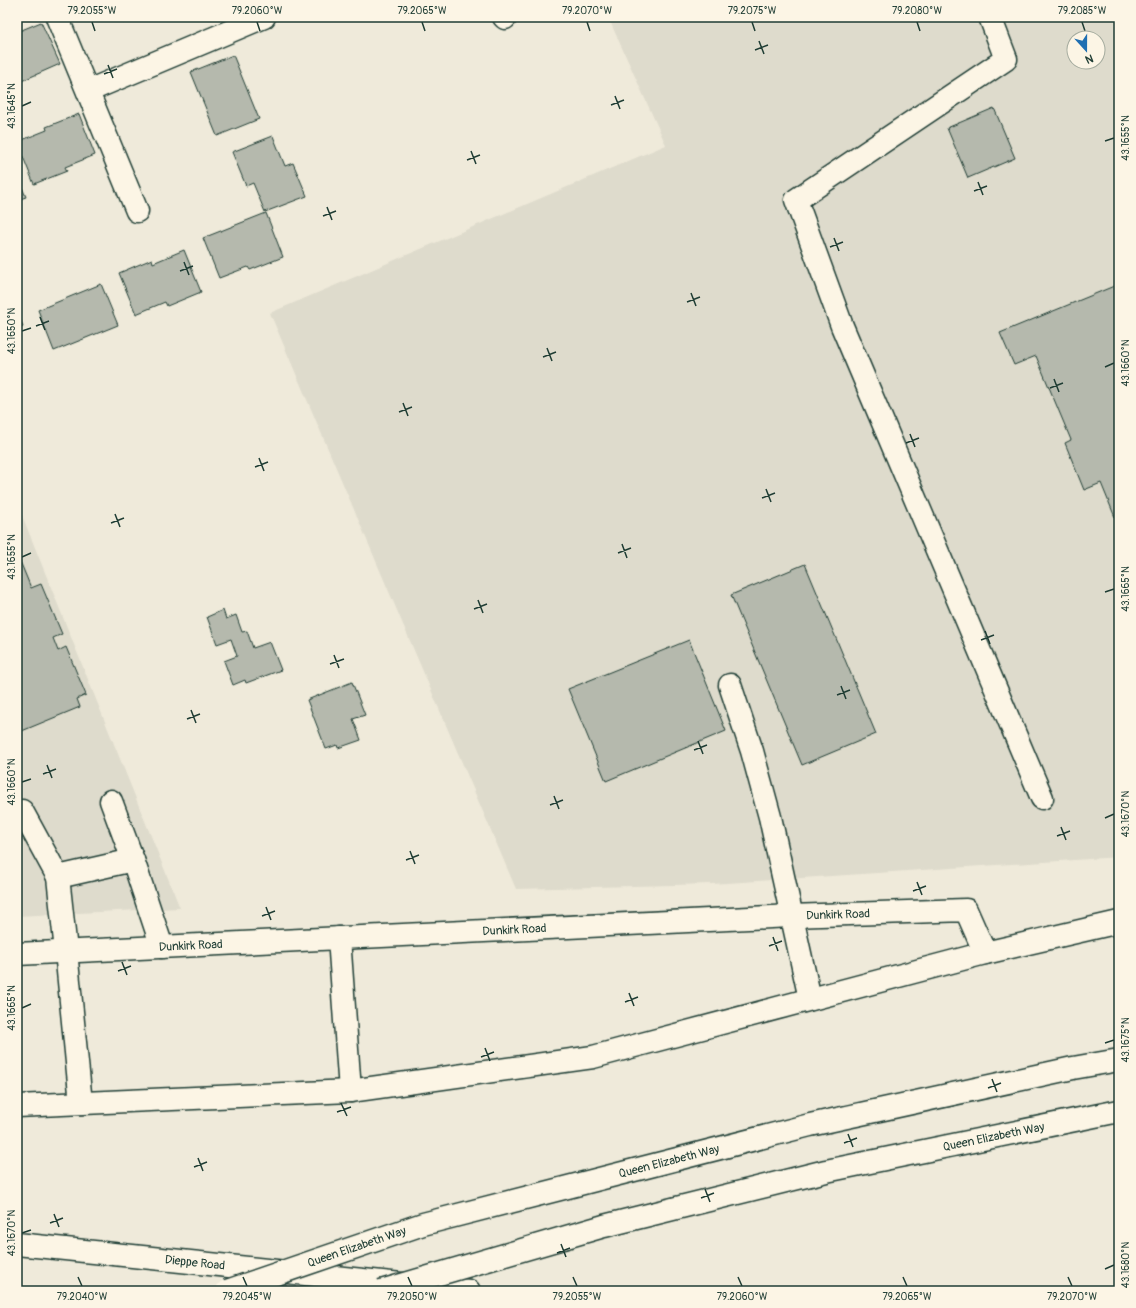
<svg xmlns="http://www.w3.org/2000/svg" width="1136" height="1308" viewBox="0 0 1136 1308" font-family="Pangolin,sans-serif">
<rect width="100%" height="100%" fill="#efeada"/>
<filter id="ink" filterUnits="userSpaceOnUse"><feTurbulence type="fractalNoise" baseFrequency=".025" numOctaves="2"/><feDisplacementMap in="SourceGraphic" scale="8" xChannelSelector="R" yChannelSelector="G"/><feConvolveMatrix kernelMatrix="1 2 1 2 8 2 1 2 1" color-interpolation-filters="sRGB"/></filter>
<g filter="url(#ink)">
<!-- built -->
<path fill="#dedbcc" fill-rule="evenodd" d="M608,17h511v840l-407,27 -196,5 -246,-576 396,-168zM1074,38h24v24h-24z
M17,503l163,405 -163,8z"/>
<!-- building -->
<path fill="#b5b9ad" stroke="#1f3d34" d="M120,17h16l-13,6z
M41,22l19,42 -43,19v-51z
M233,55l26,64 -42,17 -26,-64z
M994,108l21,50 -47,20 -21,-50z
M79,114l16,41 -30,12 2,4 -33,13 -17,-42 30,-12 -1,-3z
M273,136l12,30 8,-3 14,33 -42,16 -12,-29 -7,3 -14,-34z
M17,175l9,22 -9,3z
M266,213l17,44 -33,13 -2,-3 -29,11 -16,-40z
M184,250l17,42 -34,14 -2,-4 -29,12 -17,-41 33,-14 1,4z
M101,284l17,41 -64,26 -16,-41z
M1119,284v243l-18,-44 -17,7 -19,-47 6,-3 -35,-84 -22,9 -14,-32z
M17,312l6,14 -6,3z
M17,554l14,34 10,-4 21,50 -9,4 5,13 8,-4 20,48 -9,4 3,8 -63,26z
M805,564l71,170 -74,31 -71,-170z
M223,610l3,9 10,-4 6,17 5,-1 6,17 17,-6 11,28 -35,13 -1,-3 -12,5 -9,-24 13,-5 -6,-17 -14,5 -10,-27z
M689,640l37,91 -120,50 -38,-92z
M352,682l13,33 -12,4 8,21 -23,8 -1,-3 -11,4 -19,-49z"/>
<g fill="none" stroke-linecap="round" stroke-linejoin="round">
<!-- minor casing -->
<g stroke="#1f3d34" stroke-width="25">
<g id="minor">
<path d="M57,17l80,194"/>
<path d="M504,17l1,1"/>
<path d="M990,17l16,42 -210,141 46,126 200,472"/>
<path d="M88,91l176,-74"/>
<path d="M730,685l22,66 18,66 40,182"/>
<path d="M111,801l22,59"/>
<path d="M17,812l5,-1 36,66 75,-17 29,87"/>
<path d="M58,877l8,74 15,152"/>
<path d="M339,938l11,153"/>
<path id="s1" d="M17,954l774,-38 175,-6 19,43"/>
<path d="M17,1106l333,-15 243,-34 392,-104 134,-31"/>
<path id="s2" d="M17,1244l452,47"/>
</g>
</g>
<!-- minor -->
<use href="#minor" stroke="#fcf5e5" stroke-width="22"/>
<!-- highway-bridge casing -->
<g stroke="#1f3d34" stroke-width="25" stroke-linecap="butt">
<g id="highway-bridge">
<path id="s3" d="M227,1291l196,-67 387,-99 263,-57 46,-8"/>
<path id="s4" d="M381,1291l223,-65 222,-55 293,-60"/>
</g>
</g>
<!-- highway-bridge -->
<use href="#highway-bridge" stroke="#fcf5e5" stroke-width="22"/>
</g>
</g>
<!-- ticks -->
<path fill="none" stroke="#1f3d34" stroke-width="1.5" d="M92,22l3,9M257,22l3,9M422,22l3,9M587,22l3,9M752,22l3,9M917,22l3,9M1082,22l3,9M759,41l5,13M755,50l13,-5M108,65l5,13M104,74l13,-5M615,96l5,13M611,105l13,-5M22,106l9,-4M1105,141l9,-3M471,151l5,13M467,160l13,-5M978,182l5,13M974,191l13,-5M327,207l5,13M323,216l13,-5M834,238l5,13M830,247l13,-5M184,262l5,13M180,271l13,-5M691,293l5,13M687,302l13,-5M40,317l5,13M36,326l13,-5M22,331l9,-3M547,348l5,13M543,357l13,-5M1105,367l9,-4M1054,379l5,13M1050,388l13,-5M403,403l5,13M399,412l13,-5M910,434l5,13M906,443l13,-5M259,458l5,13M255,467l13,-5M766,489l5,13M762,498l13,-5M115,514l5,13M111,523l13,-5M622,544l5,14M618,553l13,-5M22,557l9,-4M1105,592l9,-3M478,600l5,13M474,609l13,-5M985,631l5,13M981,640l13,-5M334,655l5,13M330,664l14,-5M841,686l5,13M837,695l13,-5M191,710l5,13M187,719l13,-5M698,741l5,13M694,750l13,-5M47,765l5,13M43,774l13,-5M22,782l9,-3M554,796l5,13M550,805l13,-5M1105,818l9,-4M1061,827l5,13M1057,836l13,-5M410,851l5,13M406,860l13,-5M917,882l5,13M913,891l13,-5M266,907l5,13M262,916l13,-5M773,937l5,14M769,946l13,-5M122,962l5,13M118,971l13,-5M629,993l5,13M625,1002l13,-5M22,1008l9,-4M1105,1043l9,-3M485,1048l5,13M481,1057l13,-5M992,1079l5,13M988,1088l13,-5M341,1103l6,13M337,1112l14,-5M848,1134l5,13M844,1143l13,-5M198,1158l5,13M194,1167l13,-5M705,1189l5,13M701,1198l13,-5M54,1214l5,13M50,1223l13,-5M22,1233l9,-3M561,1244l5,13M557,1253l13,-5M1105,1269l9,-4M78,1277l4,9M243,1277l4,9M408,1277l4,9M573,1277l4,9M738,1277l4,9M903,1277l4,9M1068,1277l4,9"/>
<g text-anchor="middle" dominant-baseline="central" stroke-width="4" stroke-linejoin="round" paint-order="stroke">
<!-- street labels -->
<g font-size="12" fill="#1f3d34" stroke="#fcf5e5">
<text stroke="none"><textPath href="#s1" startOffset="822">Dunkirk Road</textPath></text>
<text stroke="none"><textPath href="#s1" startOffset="498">Dunkirk Road</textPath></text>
<text stroke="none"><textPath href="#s1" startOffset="174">Dunkirk Road</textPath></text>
<text stroke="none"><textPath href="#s4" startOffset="632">Queen Elizabeth Way</textPath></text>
<text stroke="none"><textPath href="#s3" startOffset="461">Queen Elizabeth Way</textPath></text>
<text stroke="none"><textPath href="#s3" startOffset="137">Queen Elizabeth Way</textPath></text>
<text stroke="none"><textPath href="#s2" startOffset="179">Dieppe Road</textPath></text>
</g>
</g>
<!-- margin -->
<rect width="1136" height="1308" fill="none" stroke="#fcf5e5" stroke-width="44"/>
<!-- north arrow -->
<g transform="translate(1086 50) rotate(159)"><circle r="19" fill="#fcf5e5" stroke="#a4ab9e"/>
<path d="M0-3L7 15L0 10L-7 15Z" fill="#1f6fb2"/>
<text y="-6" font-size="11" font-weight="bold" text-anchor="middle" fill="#1f3d34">N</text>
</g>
<rect x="22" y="22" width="1092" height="1264" fill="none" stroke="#1f3d34" stroke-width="1.5"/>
<g font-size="10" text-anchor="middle" fill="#1f3d34">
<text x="92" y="14">79.2055°W</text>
<text x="257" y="14">79.2060°W</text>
<text x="422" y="14">79.2065°W</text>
<text x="587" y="14">79.2070°W</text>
<text x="752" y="14">79.2075°W</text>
<text x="917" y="14">79.2080°W</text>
<text x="1082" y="14">79.2085°W</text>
<text transform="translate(11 106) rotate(-90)" y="4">43.1645°N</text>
<text transform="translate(1125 138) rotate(-90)" y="4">43.1655°N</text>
<text transform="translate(11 331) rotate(-90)" y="4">43.1650°N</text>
<text transform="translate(1125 363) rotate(-90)" y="4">43.1660°N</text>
<text transform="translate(11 557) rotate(-90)" y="4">43.1655°N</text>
<text transform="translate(1125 589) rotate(-90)" y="4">43.1665°N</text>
<text transform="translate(11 782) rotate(-90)" y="4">43.1660°N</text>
<text transform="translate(1125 814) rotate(-90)" y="4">43.1670°N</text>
<text transform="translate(11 1008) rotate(-90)" y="4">43.1665°N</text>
<text transform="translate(1125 1040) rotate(-90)" y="4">43.1675°N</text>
<text transform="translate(11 1233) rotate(-90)" y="4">43.1670°N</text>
<text transform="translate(1125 1265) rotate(-90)" y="4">43.1680°N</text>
<text x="82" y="1300">79.2040°W</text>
<text x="247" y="1300">79.2045°W</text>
<text x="412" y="1300">79.2050°W</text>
<text x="577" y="1300">79.2055°W</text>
<text x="742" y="1300">79.2060°W</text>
<text x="907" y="1300">79.2065°W</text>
<text x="1072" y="1300">79.2070°W</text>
</g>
</svg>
